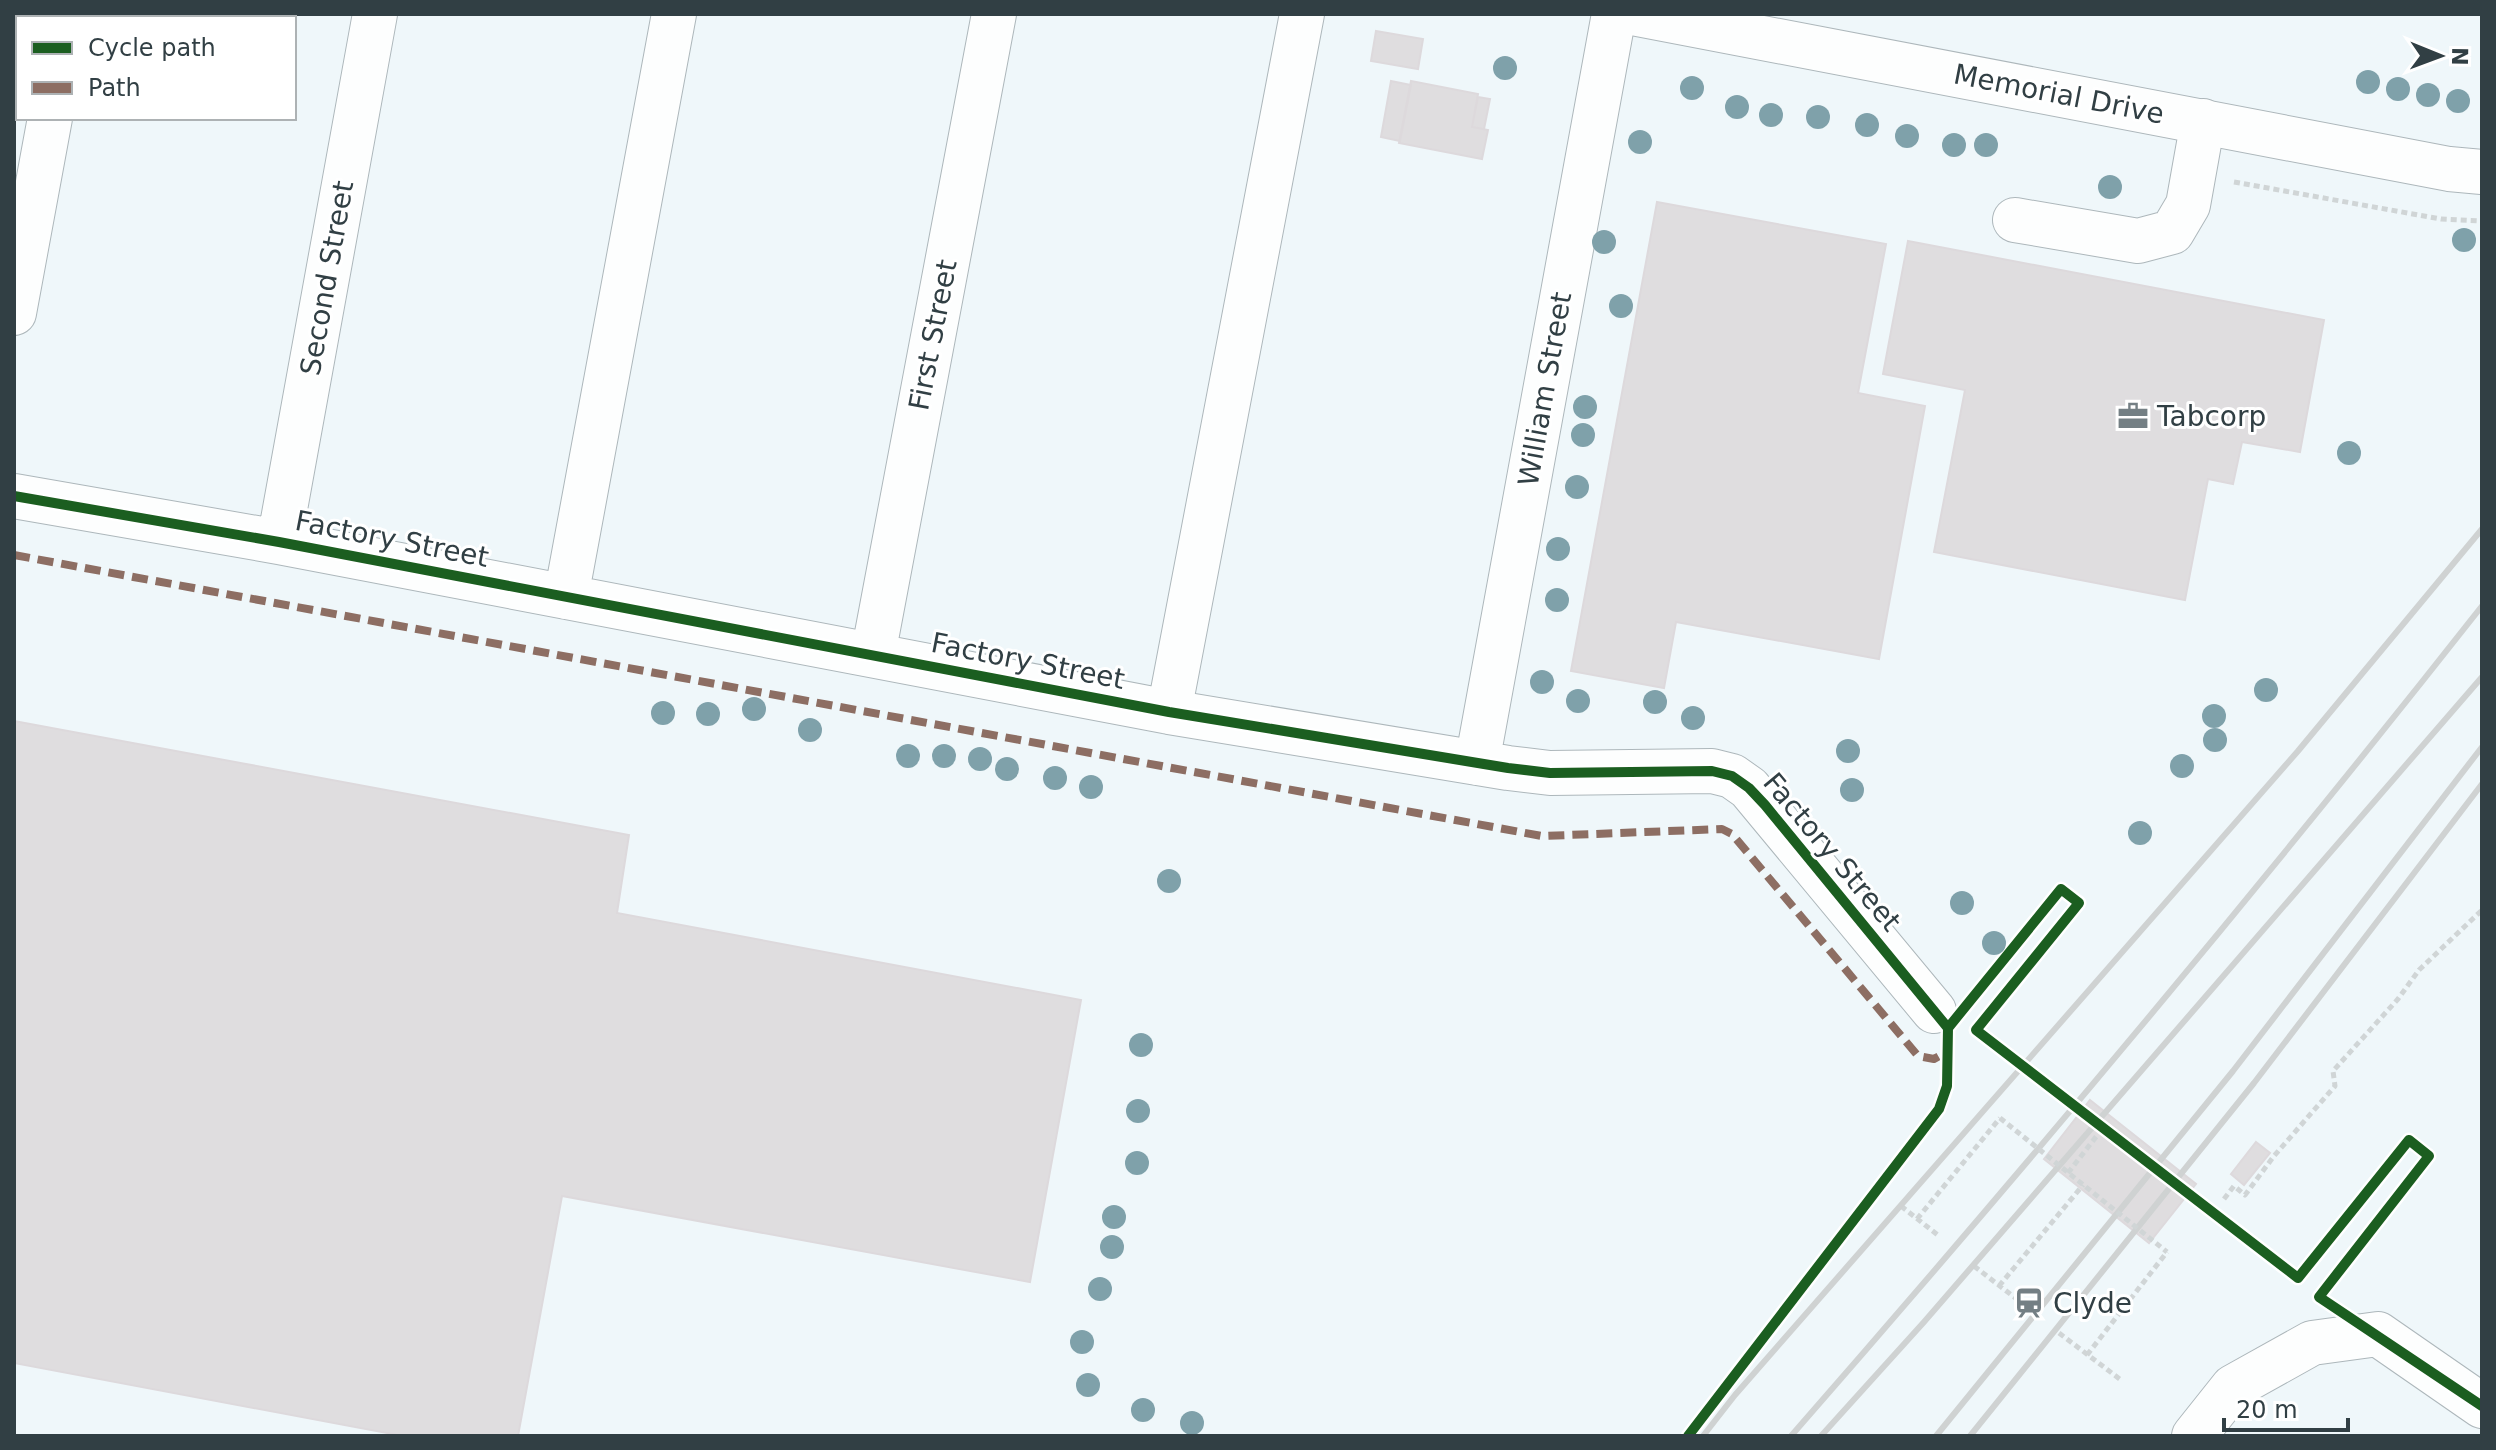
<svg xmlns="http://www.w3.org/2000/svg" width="2496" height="1450" viewBox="0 0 2496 1450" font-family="'DejaVu Sans',sans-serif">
<rect width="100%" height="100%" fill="#eff7fa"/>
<!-- building -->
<path fill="#dfdddf" stroke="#ddd9dc" stroke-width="2" d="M1376,31l47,8 -5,30 -47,-8z
M1391,81l20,4 -11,56 -19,-4z
M1411,81l67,13 -6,33 16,3 -6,29 -83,-16z
M1478,97l12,2 -6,30 -12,-2z
M1657,202l229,42 -28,149 67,13 -46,253 -203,-37 -12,66 -93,-17z
M1908,241l416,79 -24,132 -58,-10 -9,42 -25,-5 -23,121 -251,-48 31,-162 -82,-16z
M14,721l615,114 -12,78 464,87 -51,282 -468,-86 -44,240h-115l-389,-73z
M2090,1100l106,84 -47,59 -105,-84z
M2256,1142l14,11 -26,32 -13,-11z"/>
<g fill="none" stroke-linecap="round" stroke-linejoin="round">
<!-- minor casing -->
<g stroke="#adb7bb" stroke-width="46">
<path id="minor" d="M68,18l1,-4
M2015,220l123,21 34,-9 16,-27 15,-84
M14,313l36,-195
M14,496l265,46 890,170 339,56 42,5 162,-2 20,5 17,12 185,223
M279,542l96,-528
M566,597l108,-583
M873,655l121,-641
M1169,712l133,-698
M1477,763l137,-749
M2194,1436l39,-49 79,-44 66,-9 104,72"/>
</g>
<!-- major casing -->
<g stroke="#adb7bb" stroke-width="46">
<path id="major" d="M1637,14l812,155 33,3"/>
</g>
<!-- path -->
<path stroke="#d0d5d6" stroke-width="5" stroke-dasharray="6 4" stroke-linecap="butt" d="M2234,182l207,37 41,2
M1973,996l88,-107 18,14 -103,127
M2068,1173l34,-44
M2224,1199l10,-13 11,9 29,-39 61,-70 -2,-15 65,-72 21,-29 63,-60
M1901,1206l38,30
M1917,1219l83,-101
M1974,1266l53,41
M2298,1278l111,-138 20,16 -110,141
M1999,1286l84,-101
M2059,1333l62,47
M2087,1355l80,-103"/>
<!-- minor -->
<use href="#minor" stroke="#fdfefe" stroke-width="44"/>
<!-- major -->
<use href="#major" stroke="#fdfefe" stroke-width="44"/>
<!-- rail -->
<path stroke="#cfd2d2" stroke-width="6" d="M1703,1436l32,-41 563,-644 184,-222
M1791,1436c237,-271 469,-548 691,-830
M1821,1436l103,-114 558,-645
M1936,1436l297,-365 249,-324
M1970,1436l284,-353 228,-299"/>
<!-- path-bridge -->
<path stroke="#d0d5d6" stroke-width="5" stroke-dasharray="6 4" stroke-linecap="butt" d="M1976,1030l322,248
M2000,1118l167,134"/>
<!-- quiet -->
<path stroke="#8d6e63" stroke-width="8" stroke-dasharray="16 8" stroke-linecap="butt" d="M14,555l1528,281 180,-7 10,5 186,222 16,3 14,-8"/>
<!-- cycleway casing -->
<g stroke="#fff" stroke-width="15">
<path id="cycleway" d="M14,496l265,46 890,170 339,56 42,5 162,-2 20,5 17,12 16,17 183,223
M1688,1436l251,-327 8,-23 1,-58 113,-139 18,14 -103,127 322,248 111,-138 20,16 -110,141 163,109"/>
</g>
<!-- cycleway -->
<use href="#cycleway" stroke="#1b5e20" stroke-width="10"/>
</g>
<!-- trees -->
<g fill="#7fa1aa">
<circle cx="1505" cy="68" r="12"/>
<circle cx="2368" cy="82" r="12"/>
<circle cx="1692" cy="88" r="12"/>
<circle cx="2398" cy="89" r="12"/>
<circle cx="2428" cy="95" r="12"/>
<circle cx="2458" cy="101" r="12"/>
<circle cx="1737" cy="107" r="12"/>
<circle cx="1771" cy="115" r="12"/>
<circle cx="1818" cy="117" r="12"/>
<circle cx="1867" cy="125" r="12"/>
<circle cx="1907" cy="136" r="12"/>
<circle cx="1640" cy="142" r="12"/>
<circle cx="1954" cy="145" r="12"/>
<circle cx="1986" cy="145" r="12"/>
<circle cx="2110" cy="187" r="12"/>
<circle cx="2464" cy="240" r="12"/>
<circle cx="1604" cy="242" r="12"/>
<circle cx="1621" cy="306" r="12"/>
<circle cx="1585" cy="407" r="12"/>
<circle cx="1583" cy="435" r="12"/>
<circle cx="2349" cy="453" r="12"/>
<circle cx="1577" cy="487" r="12"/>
<circle cx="1558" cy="549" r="12"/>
<circle cx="1557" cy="600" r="12"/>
<circle cx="1542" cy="682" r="12"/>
<circle cx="2266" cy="690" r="12"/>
<circle cx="1578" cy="701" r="12"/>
<circle cx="1655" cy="702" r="12"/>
<circle cx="754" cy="709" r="12"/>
<circle cx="663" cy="713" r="12"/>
<circle cx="708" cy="714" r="12"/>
<circle cx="2214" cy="716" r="12"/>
<circle cx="1693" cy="718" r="12"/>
<circle cx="810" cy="730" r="12"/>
<circle cx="2215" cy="740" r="12"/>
<circle cx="1848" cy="751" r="12"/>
<circle cx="908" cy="756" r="12"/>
<circle cx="944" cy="756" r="12"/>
<circle cx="980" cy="759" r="12"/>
<circle cx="2182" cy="766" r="12"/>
<circle cx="1007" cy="769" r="12"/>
<circle cx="1055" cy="778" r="12"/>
<circle cx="1091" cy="787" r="12"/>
<circle cx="1852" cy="790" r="12"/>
<circle cx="2140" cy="833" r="12"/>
<circle cx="1169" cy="881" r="12"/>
<circle cx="1962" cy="903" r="12"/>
<circle cx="1994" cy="943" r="12"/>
<circle cx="1141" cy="1045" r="12"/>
<circle cx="1138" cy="1111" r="12"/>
<circle cx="1137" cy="1163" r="12"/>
<circle cx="1114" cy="1217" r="12"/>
<circle cx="1112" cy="1247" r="12"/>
<circle cx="1100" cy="1289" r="12"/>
<circle cx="1082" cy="1342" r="12"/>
<circle cx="1088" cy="1385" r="12"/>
<circle cx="1143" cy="1410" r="12"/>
<circle cx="1192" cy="1423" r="12"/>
</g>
<!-- icons -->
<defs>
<g id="office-bare" transform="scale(2.4)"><path d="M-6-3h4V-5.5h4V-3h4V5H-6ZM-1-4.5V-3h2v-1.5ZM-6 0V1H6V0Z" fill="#747f84" stroke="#fff" stroke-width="2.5" paint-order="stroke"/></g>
<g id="station-bare" transform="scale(2.4)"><path d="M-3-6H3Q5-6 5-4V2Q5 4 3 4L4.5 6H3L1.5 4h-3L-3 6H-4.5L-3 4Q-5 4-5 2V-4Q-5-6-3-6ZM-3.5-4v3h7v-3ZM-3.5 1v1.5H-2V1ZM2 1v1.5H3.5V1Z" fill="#747f84" stroke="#fff" stroke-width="2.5" paint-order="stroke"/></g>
</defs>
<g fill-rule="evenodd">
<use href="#office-bare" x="2133" y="416"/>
<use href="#station-bare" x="2029" y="1303"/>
</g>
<g text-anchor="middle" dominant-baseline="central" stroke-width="6" stroke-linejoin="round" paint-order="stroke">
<!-- street labels -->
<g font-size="28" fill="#313f44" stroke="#fff">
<text transform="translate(2059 94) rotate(11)">Memorial Drive</text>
<text transform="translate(327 278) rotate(-80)">Second Street</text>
<text transform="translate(933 335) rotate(-79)">First Street</text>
<text transform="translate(1545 389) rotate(-80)">William Street</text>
<text transform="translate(392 539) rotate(11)">Factory Street</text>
<text transform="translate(1028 661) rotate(11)">Factory Street</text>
<text transform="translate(1832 852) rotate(50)">Factory Street</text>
</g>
<!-- poi labels -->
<g font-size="28" fill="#313f44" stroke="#fff" text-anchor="start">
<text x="2157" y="416">Tabcorp</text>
<text x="2053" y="1303">Clyde</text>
</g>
</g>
<!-- border -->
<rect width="2496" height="1450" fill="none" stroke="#313f44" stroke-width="32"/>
<!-- legend -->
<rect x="16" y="16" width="280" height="104" fill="#ffffff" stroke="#adb2b4" stroke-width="2"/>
<rect x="32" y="42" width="40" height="12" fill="#1b5e20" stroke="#adb2b4" stroke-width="2"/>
<text x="88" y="56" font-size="24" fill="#313f44">Cycle path</text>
<rect x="32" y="82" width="40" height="12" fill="#8d6e63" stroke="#adb2b4" stroke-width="2"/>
<text x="88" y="96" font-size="24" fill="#313f44">Path</text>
<!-- north arrow -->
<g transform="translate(2440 56) rotate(91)" stroke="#ffffff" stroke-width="6" paint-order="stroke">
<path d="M0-6L14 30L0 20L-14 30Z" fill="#313f44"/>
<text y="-12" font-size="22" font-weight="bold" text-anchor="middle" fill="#313f44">N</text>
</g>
<!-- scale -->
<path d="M2224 1418v12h124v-12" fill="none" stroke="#313f44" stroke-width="4"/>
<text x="2236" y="1418" font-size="24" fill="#313f44" stroke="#ffffff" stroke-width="6" paint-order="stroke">20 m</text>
</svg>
